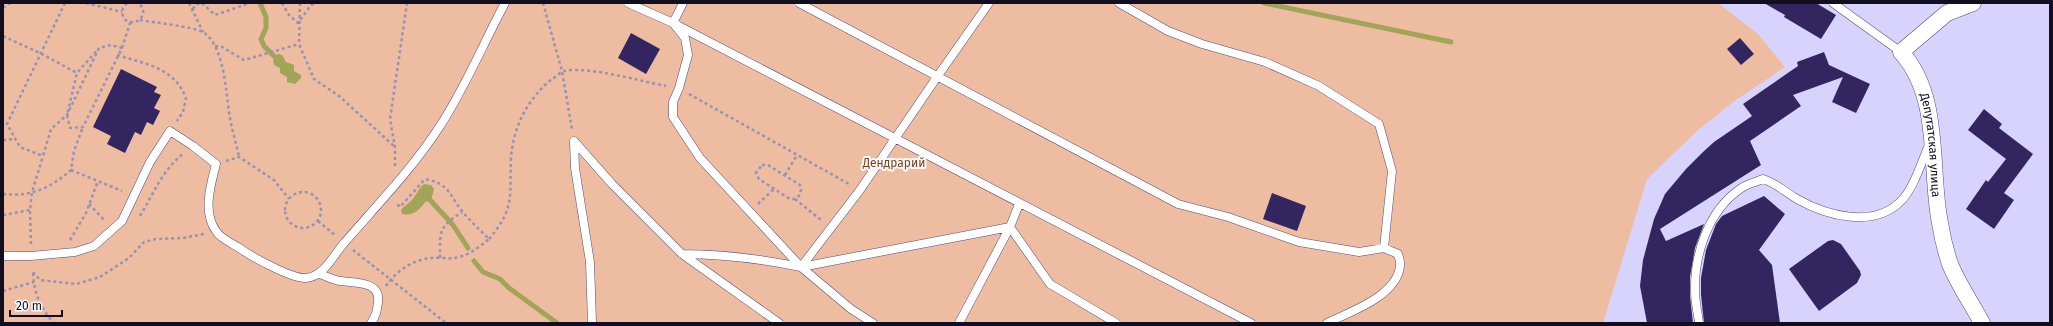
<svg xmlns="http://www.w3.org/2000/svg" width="2053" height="326" viewBox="0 0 2053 326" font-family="'Fira Sans',sans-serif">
<rect width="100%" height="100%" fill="#d8d3fd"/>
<!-- green -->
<path fill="#eebca1" d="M3,3h1715l40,31 27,33 -52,35 -35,28 -51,49 -44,144h-1600z"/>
<!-- water -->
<path fill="#a2a458" d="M278,54l4,1 4,7 8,3v6l7,4v3l-6,6 -8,-2v-5l-7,-4v-5l-6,-3 -1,-5z
M424,184l7,1 3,4 -3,12 -6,1c-6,9 -12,14 -23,12l-1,-4c3,-4 7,-6 10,-9 5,-5 8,-13 13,-17z"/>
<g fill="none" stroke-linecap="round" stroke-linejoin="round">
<!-- stream -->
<path stroke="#a2a458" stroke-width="5" d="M260,3l6,14v11l-5,11 3,7 11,11
M1264,3l187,39
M431,201l22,24 15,23
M474,261l9,11 17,7 9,9 48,35"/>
</g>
<!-- building -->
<path fill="#332660" d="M1764,3h52l20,12 -15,24 -37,-22 1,-2z
M631,33l29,16 -14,25 -28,-16z
M1740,38l14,16 -13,11 -14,-16z
M1824,52l5,13 41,19 -14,29 -24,-11 11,-25 -50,18 8,11 -51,35 11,24 -101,64 6,12 38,-17 -9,24 -5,29v19l3,27h-46l-7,-37 3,-26 11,-41 11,-25 21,-25 17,-17 11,-10 38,-26 -9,-12 55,-38 -1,-4z
M121,69l36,18 -3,5 7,3 -7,13 6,3 -7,14 -6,-3 -6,13 -6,-3 -10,21 -18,-9 4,-8 -18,-9z
M1984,109l18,15 -3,4 34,26 -29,39 10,7 -20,29 -28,-20 20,-29 2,2 18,-23 -38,-29z
M1272,193l34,13 -9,25 -34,-12z
M1764,196l21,18 -26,36 13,15 8,58h-76l-3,-28v-17l5,-28 10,-26 6,-8z
M1833,240l8,4 19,27 1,4 -4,8 -38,28 -30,-42 39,-28z"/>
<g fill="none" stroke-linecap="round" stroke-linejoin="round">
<!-- lane casing -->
<g stroke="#534c78" stroke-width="9">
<path id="lane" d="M628,3l45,20 578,300
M683,3l-10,20 12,15 3,17 -9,33 -6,14v15l27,41 101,109 50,42 22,14
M799,3l379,201 50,13 71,25 60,10 25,-4 14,6c1,4 3,8 2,12 -3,30 -50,46 -73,57
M1119,3l49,28 34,13 63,18 54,24 60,38 13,47 -8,77
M1833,3l68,49
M574,141l38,43 70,70 97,69
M574,141l1,27 15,94 2,61
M682,254c41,0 79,5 119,13l59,-77 77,-113 52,-74
M3,256h28l44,-4 19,-6 28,-25 28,-59 20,-31 23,15 23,18c-5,20 -14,48 0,67 4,7 15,12 22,16 12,9 54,32 68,31 19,-2 27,-23 39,-36 33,-38 68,-74 95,-116 26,-40 43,-82 65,-123
M801,267l209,-40 9,-23
M319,274c7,2 14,6 21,7 15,2 41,0 38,21 -1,9 -2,14 -7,21
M959,323l51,-96 40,57 66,39
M1699,323c-1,-10 -4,-21 -4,-31 -1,-37 13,-81 45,-103 6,-5 16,-7 23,-10 13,4 22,13 34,20 30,17 78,30 105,1 12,-13 20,-39 27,-55"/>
</g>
<!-- street casing -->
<g stroke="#534c78" stroke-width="17">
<g id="street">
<path id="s1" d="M1973,3l-26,10 -46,39c41,45 28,117 39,171 2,13 6,29 10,41 8,20 22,40 32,59"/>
</g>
</g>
<!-- path -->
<path stroke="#9692b4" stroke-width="2.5" stroke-dasharray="3 3" stroke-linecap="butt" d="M65,3l-58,121 13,23 23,9 8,-27 16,-14 32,-67 12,-3 11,3 -39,79 -13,1 -3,-13 10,-42 22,-25
M86,3l36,9
M127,3l-4,5c-5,19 23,19 20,0l-5,-5
M189,3l14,29
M282,3l7,12 9,8 13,-18 5,-2
M300,3l-1,41 15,35 25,17 56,51
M543,3l19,68 10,58
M3,8l7,-5
M193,9l3,-5 6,-1 13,12 35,-12
M140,20c12,2 54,7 63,12 21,13 23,59 26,80 2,15 7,30 10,45
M3,36l39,18 35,19
M215,46l7,1 22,13 55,-16
M122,48l8,-25
M117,55c28,9 57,12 69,43l-3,14 -6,9
M689,94l160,90
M3,140l11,-1
M226,161l13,-4 35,23 15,19
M762,165h6l32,20 1,5 -1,5 -5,4h-5l-31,-20 -3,-6z
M395,166v-19l-5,-28 17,-116
M71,170l51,21
M785,175l12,-20
M285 210a18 18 0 1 1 36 0a18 18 0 1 1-36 0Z
M3,194c29,3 47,-6 68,-24l3,-19 9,-24
M795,199l26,21
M89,204l15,16
M758,204l16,-15
M3,215l27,-5
M140,216c14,-23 22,-46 44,-63
M318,221l18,15
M489,239c27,-32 20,-43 22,-81 2,-31 17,-60 41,-79 4,-2 8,-7 12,-8 24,-5 76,10 102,15
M70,240l16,-27 12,-32
M31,244l-1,-34 2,-18 11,-36
M353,250l93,73
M440,258c0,-28 -2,-30 22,-46
M33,272l7,8 36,4 24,-7 29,-19 15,-16 12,-3 27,-1 21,-4
M33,273c1,20 7,35 21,50
M386,286c10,-15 28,-27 46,-28 7,-1 15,1 22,0 14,-2 24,-10 35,-19 -9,-9 -18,-17 -26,-27 -14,-16 -12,-28 -38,-33l-25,28 -4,-4
M3,291l31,-9"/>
<!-- lane -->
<use href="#lane" stroke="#fff" stroke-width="8"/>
<!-- street -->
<use href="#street" stroke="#fff" stroke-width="16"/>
</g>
<g text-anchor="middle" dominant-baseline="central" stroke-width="4" stroke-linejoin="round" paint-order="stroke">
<!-- street labels -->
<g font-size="12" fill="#110e20" stroke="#faf9ff">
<text stroke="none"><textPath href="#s1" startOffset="188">Депутатская улица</textPath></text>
</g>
<!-- park labels -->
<g font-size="12" fill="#834318" stroke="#faf9ff">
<text x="894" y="163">Дендрарий</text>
</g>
</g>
<!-- border -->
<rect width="2053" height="326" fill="none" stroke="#110e20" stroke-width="8"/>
<!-- scale -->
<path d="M10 310v6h52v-6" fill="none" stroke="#110e20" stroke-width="2"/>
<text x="16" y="310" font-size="12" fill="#110e20" stroke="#faf9ff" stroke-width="3" paint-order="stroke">20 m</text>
</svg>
